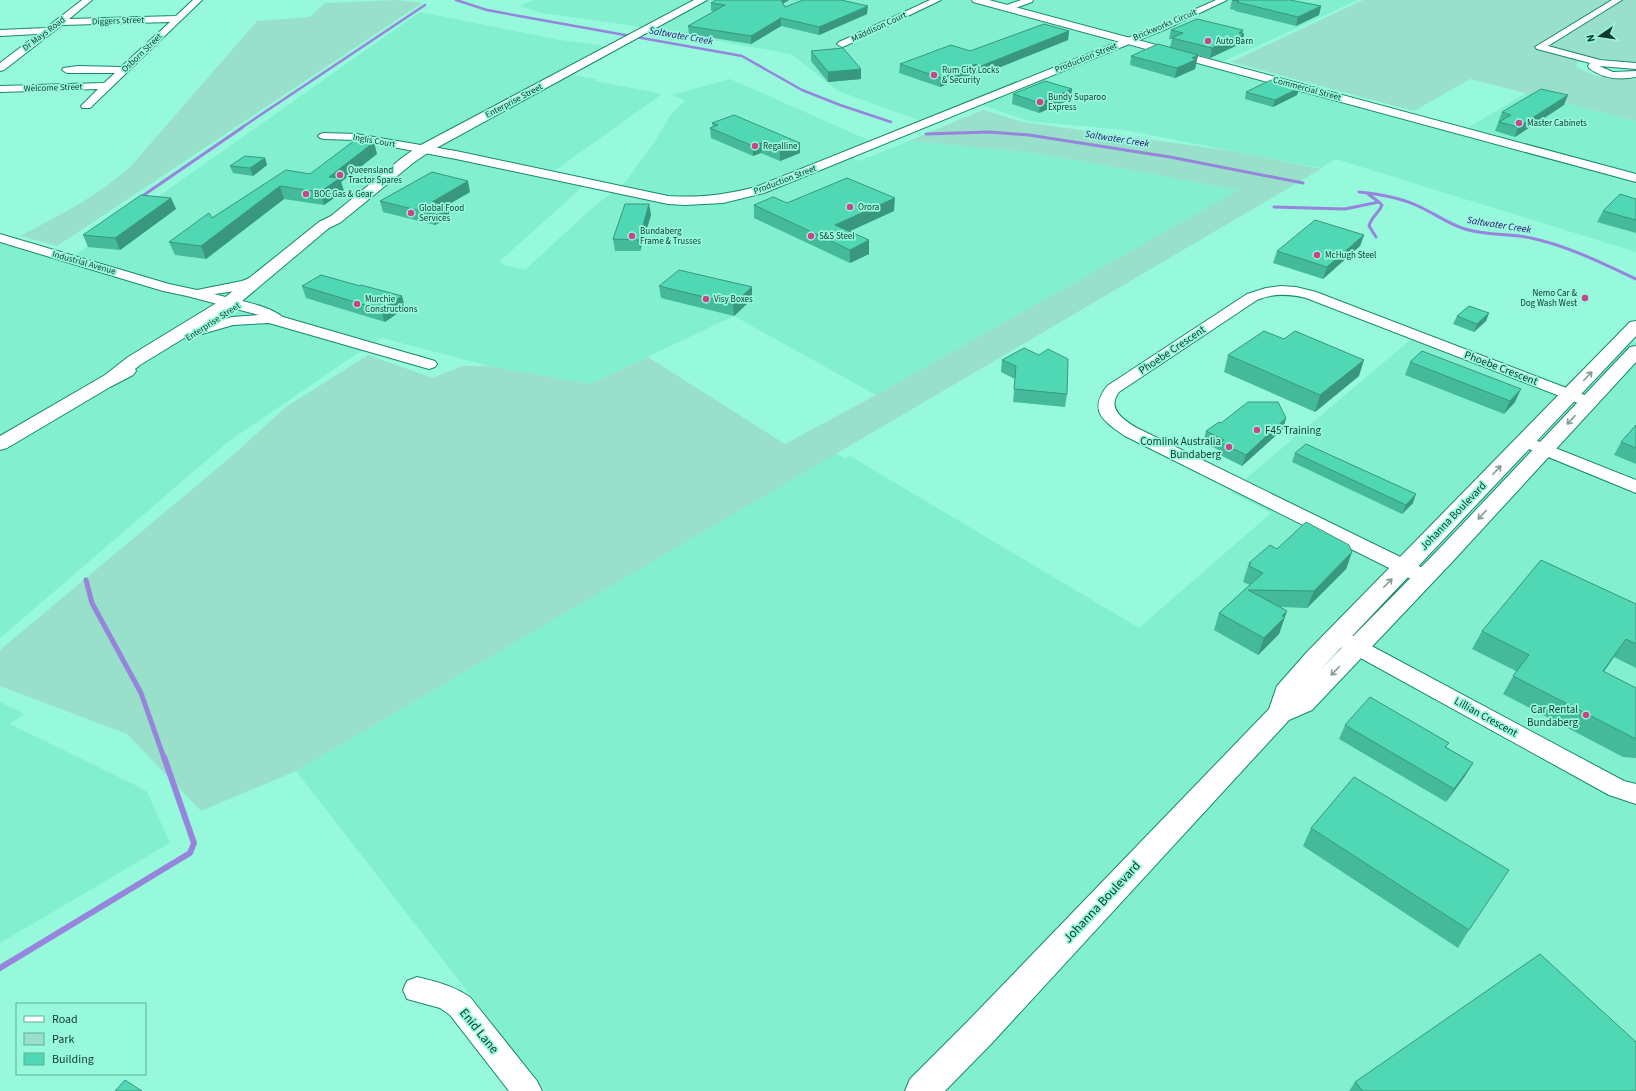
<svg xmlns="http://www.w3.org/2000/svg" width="1636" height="1091" viewBox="0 0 1636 1091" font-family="'Source Sans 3',sans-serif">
<rect width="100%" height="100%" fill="#97f9db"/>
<!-- built -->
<path fill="#82efcf" d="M533,0h825l-140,64 245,67 63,-38 110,28v131l-300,-93 -15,9 -197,-38 -96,-9 -52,-18 -50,20 -88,-32 -47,-37 -169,-30 -81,-11 -21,-7z
M420,12l140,28 55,7 -49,27 31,5 -2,2 67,13 -112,80 38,8 -88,79 3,4 22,5 66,-61 35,-28 29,-40 17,-28 13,-12 -13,-6 58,-16 145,64 -29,13 13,5 50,-20 127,12 204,37 -364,205 -142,-79 -144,68 -101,-18 -107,-28 -39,25 -115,79 -228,196v-400l71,20z
M1421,331l144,54 54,-49 17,6v749h-1091l-249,-320 540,-318 9,6 5,-3 289,172 132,-115 -41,-21z
M0,702l24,12 -14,10 125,61 12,7 23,51 -170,100z"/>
<!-- green -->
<path fill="#98e0c9" d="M397,0l25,3 -365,243 -37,-10c40,-21 78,-40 111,-70l126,-145 53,-4 15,-14z
M1363,0h273v63c-19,-2 -39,-9 -58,-1l-2,4c18,12 39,14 60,13v42l-166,-42 -56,32 -183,-49z
M983,110l40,12 216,30 82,17 -1025,602 -95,40 -74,-77 -127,-48v-36l232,-194 54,-49 82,-52 65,23 29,-12h27l101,18 58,-27 137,87 91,-49 363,-205 -203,-37 -127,-12z"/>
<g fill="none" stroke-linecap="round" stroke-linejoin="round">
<!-- stream-far3 -->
<path stroke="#9784dd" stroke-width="2.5" d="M456,0l31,10 32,6 223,40 60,34 38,15 51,17
M241,128l184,-123"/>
<!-- stream-far2 -->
<path stroke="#9784dd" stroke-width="3" d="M926,134l63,-2 40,3 141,22 133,26
M1359,192c20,2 40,5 59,14 16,7 30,18 47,23 21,7 44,4 66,9 37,8 71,25 105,41
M138,199l105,-72
M1274,207l71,2 34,-7 -11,-8
M1376,237l-7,-11c2,-9 10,-13 13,-21l-3,-3"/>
<!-- stream-far1 -->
<path stroke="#9784dd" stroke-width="5" d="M86,580l6,23 49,90 23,65"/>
<!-- stream -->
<path stroke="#9784dd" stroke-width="6" d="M0,968l190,-115 4,-10 -30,-86"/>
<!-- minor casing -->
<g stroke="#17886e" stroke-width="2">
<path id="minor" d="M82,0h10l-23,19 107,-3 17,-16h9l-112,108h-8l-1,-2 17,-17 -98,3v-6l104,-3 11,-10h-48l-5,-3 1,-2 15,-2 43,1 49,-45 -108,3 -58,45 -4,1v-8l38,-29 -38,2v-6l46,-2z
M930,0h11l-96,46 -3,1 -5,-3 2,-2z
M1021,0h12l-1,2 -22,8h-6l-1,-2 1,-2z
M1216,0h11l-61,29 -402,164 -41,10 -38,2 -17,-1 -212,-45 -100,-19 -32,-1 -4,-1 -2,-2 2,-2 4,-1 32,1 100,17 212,45c33,2 56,-1 88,-9l404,-162z
M1612,0h10l-74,46 52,14 36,3v6l-37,-3 14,6 23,-1v6c-16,3 -33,2 -47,-9l-1,-2 2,-3 -53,-14 -2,-2z
M0,234l169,50 28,6 45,-9 15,-6 5,1 2,3c-7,11 -37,13 -50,15 24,7 49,9 69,23l152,44 2,3 -2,3 -6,2 -160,-46 -36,2 -31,9 -5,-1 -2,-3 2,-3 35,-10 27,-2 -72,-19 -24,-5 -163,-49z
M1281,286l15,1 20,5 279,107 2,3 -2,3 -6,2 -6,-2 -277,-107c-17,-4 -33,-5 -49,2l-138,92c-13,17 5,28 18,36l294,144 3,5 -3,5 -7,2 -7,-2 -292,-146c-22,-15 -37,-25 -18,-50l140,-92 19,-6z
M1525,436l111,44v13l-117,-48 -3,-4 3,-4z
M1344,633l7,2 273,146 12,3v20l-27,-9 -272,-150 -3,-5 3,-5z
M417,977c20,5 35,8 53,20l67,84 5,10h-33l-59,-76 -10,-7 -33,-9 -4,-9 4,-9z"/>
</g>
<!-- tertiary casing -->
<g stroke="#17886e" stroke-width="2">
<path id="tertiary" d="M694,0h13l-278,152 -16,11 -72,59 -12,6 -94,79 -95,58 -5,4 1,2 -3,4 -23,12 -103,61 -7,2v-14l105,-61 23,-18 95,-58 96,-77 12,-6 72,-59 16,-11z
M972,0h17l647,174v8l-663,-180z
M1636,321v15l-316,334 118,-120 192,-203 6,-1v16l-182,198 -142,150 -23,10 -297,323 -47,48h-40l5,-12 58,-58 301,-312 8,-23 30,-34 323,-330z"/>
</g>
<!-- minor -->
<use href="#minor" fill="#fff" fill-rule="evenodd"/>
<!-- tertiary -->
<use href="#tertiary" fill="#fff" fill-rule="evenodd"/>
</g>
<!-- wall -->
<path fill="#45ba9b" d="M716,0h73l-6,4 2,3 82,7 -48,21 -38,-9 -30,18 -62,-10 -1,-8 26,-15h-3v-8z
M1232,0l89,6 -2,9 -23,11 -61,-15v-1l-5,-1z
M1171,30h72l-1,4h2l-2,9 -32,15 -12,-3 -3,14 -20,9 -45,-13 1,-9 39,-9 2,-8h-3z
M1069,31l-1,9 -88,35 -4,-2 -36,14 -41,-14 1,-9 70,-13z
M811,51l50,28 -33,3 -17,-21z
M1299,88l-2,7 -24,12 -28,-8 1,-7z
M1013,94l58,5 -32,14 -27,-9z
M1564,105l-49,32 -20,-6 7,-19z
M712,123l88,30 -20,8 -19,-8 -8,3 -42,-18 -1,-10 3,-1z
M377,154l-36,28 3,9 -20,14 -40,-6 -78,60 -31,-4 -6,-13 43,-24 74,-48 24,4z
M265,158l2,7 -14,11 -20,-3 -3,-7z
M470,192l-23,13 3,12 -15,8 -52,-13 -3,-11z
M171,198l5,11 -56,41 -32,-3 -5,-12z
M1636,199v34l-39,-11 6,-11z
M787,203l107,8 -45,20 20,9v14l-19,9 -96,-45v-13z
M649,204l2,11 -11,36h-25l-2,-12z
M1364,235l-4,11 -37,33 -50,-16 4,-12z
M302,286h58l42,10 3,12 -20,14 -79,-24z
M659,286l93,1v12l-18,17 -73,-18z
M1489,313l-3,8 -12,11 -21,-8 4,-8z
M1024,348l43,46 -2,13 -52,-5 2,-23 -14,-7 1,-12z
M1228,355l131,21 -44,36 -91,-40z
M1410,362l105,40 -11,12 -99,-39z
M1286,418l-3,11 -41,37 -24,-12 1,-4 -16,-7 3,-12 15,-8z
M1636,425v39l-22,-9 7,-13z
M1295,453l118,50 -11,11 -110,-52z
M1277,549l75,3 -6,17 -39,39 -27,-1 7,4 -8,23 -21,21 -44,-25 5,-17 31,-28 -7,-3 6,-19z
M1636,604v64l-22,-11 -11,15 33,16v70l-13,-1 -120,-63 13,-23 -44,-22 10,-18z
M1345,725l104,18 -3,4 27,16 -8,13 -19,26 -107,-63z
M1311,828l158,102 -11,18 -155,-102z
M1355,1082l281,9h-287z"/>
<!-- shaded-wall -->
<path fill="#38977e" d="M780,0h9l-9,5z
M868,6l-1,8 -48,21v-8z
M1321,6l-2,9 -23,11 2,-9z
M781,18v8l-30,18v-8z
M1243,30l-1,5 2,-1 -2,9 -32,15 2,-10z
M1069,31l-1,9 -88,35 1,-9z
M1198,55l-3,14 -20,9 2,-10 15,-10z
M976,64v9l-36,14 1,-9z
M861,69v10l-33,3v-10z
M1299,88l-2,7 -24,12 2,-7z
M1072,89l-1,10 -32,14 1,-10z
M1568,95l-4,10 -49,32 3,-10z
M374,142l3,12 -36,28 3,9 -20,14 -4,-13 9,-15z
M761,143v10l-8,3v-10z
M800,143v10l-20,8v-10z
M265,158l2,7 -14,11 -3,-8z
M468,181l2,11 -36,21 -2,-11z
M280,186l4,13 -78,60 -5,-13z
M171,198l5,11 -56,41 -5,-12z
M895,198l-1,13 -59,27v-13z
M649,204l2,11 -11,36 -1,-11z
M447,205l3,12 -15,8 -2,-11z
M1364,235l-4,11 -37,33 4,-12z
M869,240v14l-19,9v-13z
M752,287v12l-18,17 -1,-12z
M402,296l3,12 -20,14 -4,-12z
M1489,313l-3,8 -12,11 3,-8z
M1364,360l-5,16 -44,36 5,-17z
M1521,389l-6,13 -11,12 6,-13z
M1286,418l-3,11 -41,37 4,-11z
M1416,494l-3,9 -11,11 4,-9z
M1352,552l-6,17 -39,39 7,-17z
M1287,611l-8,23 -21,21 6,-17 18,-22z
M1626,639l-12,18 -23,33 12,-19z
M1473,763l-8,13 -19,26 8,-13z"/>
<!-- building -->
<path fill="#50d8b4" stroke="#38977e" d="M716,0h65l4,7 18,-7h38l27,6 -49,21 -38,-9 -30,18 -63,-10 37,-21 -14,-2z
M1232,0h58l31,6 -23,11 -61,-15 2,-1z
M1197,19l46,11 -4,3 5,1 -32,14 -40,-10 11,-5 -12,-3z
M1044,24l25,7 -88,35 -5,-2 -35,14 -41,-14 51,-19 19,6z
M1158,44l40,11 -6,3 5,1 -20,9 -46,-12z
M843,48l18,21 -33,3 -17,-21z
M1271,80l28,8 -24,12 -29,-8z
M1045,81l27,8 -32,14 -27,-9z
M1541,89l27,6 -50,32 -19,-5 12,-7 -9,-3z
M734,115l66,28 -20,8 -19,-8 -8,3 -43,-18 8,-3 -6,-2z
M355,140l19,2 -45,35 11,1 -20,14 -40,-6 -79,60 -32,-4 40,-29 3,5 74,-48 24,4z
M245,156l20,2 -15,10 -20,-2z
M432,172l36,9 -36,21 15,3 -14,9 -53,-13z
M847,178l48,20 -60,27 34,15 -19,10 -96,-45 19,-8 14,6z
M1620,194l16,5v21l-33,-9z
M141,195l30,3 -56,40 -32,-3z
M625,204h24l-10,36 -26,-1z
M1315,220l49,15 -37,32 -50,-16z
M679,270l73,17 -19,17 -74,-18z
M321,275l39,11 1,-1 41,11 -21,14 -79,-24z
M1469,306l20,7 -12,11 -20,-8z
M1264,331l20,8 11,-8 69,29 -44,35 -92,-40z
M1024,348l15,7 9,-6 20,10 -1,35 -53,-5 2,-23 -14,-6z
M1422,351l99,38 -11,12 -100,-39z
M1248,402h30l8,16 -40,37 -25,-12 3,-3 -18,-9 13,-9 2,1z
M1636,425v23l-15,-6z
M1306,444l110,50 -10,11 -111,-52z
M1306,522l43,23 3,7 -38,39 -66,-1 39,21 -5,5 3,1 -21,21 -45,-25 44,-40 -14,-7 2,-2 -2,-1 21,-18 7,4z
M1541,560l95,44v40l-10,-5 -23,32 33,17v51l-123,-63 16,-21 -47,-24z
M1370,697l79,46 -4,4 28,16 -19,26 -109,-64z
M1354,777l155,93 -40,60 -158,-102z
M1540,954l96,88v49h-273l-8,-9z
M125,1080l17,11h-27z"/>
<!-- one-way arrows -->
<defs><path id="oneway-shaft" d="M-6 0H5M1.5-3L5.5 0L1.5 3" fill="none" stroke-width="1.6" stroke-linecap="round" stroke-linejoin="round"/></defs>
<g stroke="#869c96">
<use href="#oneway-shaft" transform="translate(1588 376) rotate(-46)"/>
<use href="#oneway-shaft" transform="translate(1571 420) rotate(133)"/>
<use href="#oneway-shaft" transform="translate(1497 470) rotate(-46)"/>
<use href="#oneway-shaft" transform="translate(1482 515) rotate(133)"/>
<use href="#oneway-shaft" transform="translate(1388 583) rotate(-46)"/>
<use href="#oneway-shaft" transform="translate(1335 671) rotate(134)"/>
</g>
<!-- markers -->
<g fill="#c94589" stroke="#97f9db" stroke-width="1.5">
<circle cx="1208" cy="41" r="4"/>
<circle cx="934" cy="75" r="4"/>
<circle cx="1040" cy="102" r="4"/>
<circle cx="1519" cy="123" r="4"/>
<circle cx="755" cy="146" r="4"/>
<circle cx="340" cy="175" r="4"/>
<circle cx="306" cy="194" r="4"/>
<circle cx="850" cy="207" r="4"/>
<circle cx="411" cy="213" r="4"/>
<circle cx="632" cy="236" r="4"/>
<circle cx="811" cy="236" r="4"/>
<circle cx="1317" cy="255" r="4"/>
<circle cx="1585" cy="298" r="4"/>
<circle cx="706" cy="299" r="4"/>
<circle cx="357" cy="304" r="4"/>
<circle cx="1257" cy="430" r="4"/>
<circle cx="1229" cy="447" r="4"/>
<circle cx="1586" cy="715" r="4"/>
</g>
<g text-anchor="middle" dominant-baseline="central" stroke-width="3.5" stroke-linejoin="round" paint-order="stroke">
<!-- far-street labels -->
<g font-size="9" fill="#0e3a2e" stroke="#97f9db">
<text transform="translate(118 21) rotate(-2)">Diggers Street</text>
<text transform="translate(1165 25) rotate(-23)">Brickworks Circuit</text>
<text transform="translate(879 27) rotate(-25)">Maddison Court</text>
<text transform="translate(44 34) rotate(-37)">Dr Mays Road</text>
<text transform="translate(142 53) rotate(-44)">Osborn Street</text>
<text transform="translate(1086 58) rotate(-22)">Production Street</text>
<text transform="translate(53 88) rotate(-2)">Welcome Street</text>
<text transform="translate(1307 89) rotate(15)">Commercial Street</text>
<text transform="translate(514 101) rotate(-28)">Enterprise Street</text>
<text transform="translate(374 141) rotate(10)">Inglis Court</text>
<text transform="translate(785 180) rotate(-21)">Production Street</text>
<text transform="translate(84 263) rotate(16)">Industrial Avenue</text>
<text transform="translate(213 322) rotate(-33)">Enterprise Street</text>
</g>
<!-- far-poi labels -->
<g font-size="9" fill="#0e3a2e" stroke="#97f9db" text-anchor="start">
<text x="1216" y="41">Auto Barn</text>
<text x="942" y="70">Rum City Locks<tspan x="942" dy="10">&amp; Security</tspan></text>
<text x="1048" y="97">Bundy Suparoo<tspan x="1048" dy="10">Express</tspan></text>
<text x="1527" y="123">Master Cabinets</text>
<text x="763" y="146">Regalline</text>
<text x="348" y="170">Queensland<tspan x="348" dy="10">Tractor Spares</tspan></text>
<text x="314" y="194">BOC Gas &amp; Gear</text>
<text x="858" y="207">Orora</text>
<text x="419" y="208">Global Food<tspan x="419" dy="10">Services</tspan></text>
<text x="640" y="231">Bundaberg<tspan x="640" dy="10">Frame &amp; Trusses</tspan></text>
<text x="819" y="236">S&amp;S Steel</text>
<text x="1325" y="255">McHugh Steel</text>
<text x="1577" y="293" text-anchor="end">Nemo Car &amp;<tspan x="1577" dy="10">Dog Wash West</tspan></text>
<text x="365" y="299">Murchie<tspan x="365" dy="10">Constructions</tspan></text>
<text x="714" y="299">Visy Boxes</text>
</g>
<!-- far-water labels -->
<g font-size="10" font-style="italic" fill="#350875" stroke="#97f9db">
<text transform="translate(681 36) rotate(10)">Saltwater Creek</text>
<text transform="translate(1117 139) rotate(9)">Saltwater Creek</text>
<text transform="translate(1499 225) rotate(9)">Saltwater Creek</text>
</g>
<!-- street labels -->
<g font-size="11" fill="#0e3a2e" stroke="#97f9db">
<text transform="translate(1172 350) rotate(-34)">Phoebe Crescent</text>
<text transform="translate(1501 368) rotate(21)">Phoebe Crescent</text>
<text transform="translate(1453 516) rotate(-46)">Johanna Boulevard</text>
<text transform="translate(1486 717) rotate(29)">Lillian Crescent</text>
</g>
<!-- poi labels -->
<g font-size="11" fill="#0e3a2e" stroke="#97f9db" text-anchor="end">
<text x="1265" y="430" text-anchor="start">F45 Training</text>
<text x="1221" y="441">Comlink Australia<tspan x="1221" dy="13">Bundaberg</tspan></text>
<text x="1578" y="709">Car Rental<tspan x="1578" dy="13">Bundaberg</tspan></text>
</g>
<!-- near-street labels -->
<g font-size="13" fill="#0e3a2e" stroke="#97f9db">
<text transform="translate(1102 902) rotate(-47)">Johanna Boulevard</text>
<text transform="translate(479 1031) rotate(51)">Enid Lane</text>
</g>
</g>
<!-- legend -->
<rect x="16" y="1003" width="130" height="72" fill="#97f9db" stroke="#60ad96"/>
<rect x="24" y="1016" width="20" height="6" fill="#ffffff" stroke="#60ad96"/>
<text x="52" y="1023" font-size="12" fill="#0e3a2e">Road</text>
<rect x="24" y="1033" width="20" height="12" fill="#98e0c9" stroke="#60ad96"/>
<text x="52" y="1043" font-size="12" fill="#0e3a2e">Park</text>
<rect x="24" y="1053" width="20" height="12" fill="#50d8b4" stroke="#60ad96"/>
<text x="52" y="1063" font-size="12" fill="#0e3a2e">Building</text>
<!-- north arrow -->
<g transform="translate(1600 36) rotate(257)" stroke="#97f9db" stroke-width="3" paint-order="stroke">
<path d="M0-3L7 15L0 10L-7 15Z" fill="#0e3a2e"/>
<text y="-6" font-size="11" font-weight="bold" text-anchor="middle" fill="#0e3a2e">N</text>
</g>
</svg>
